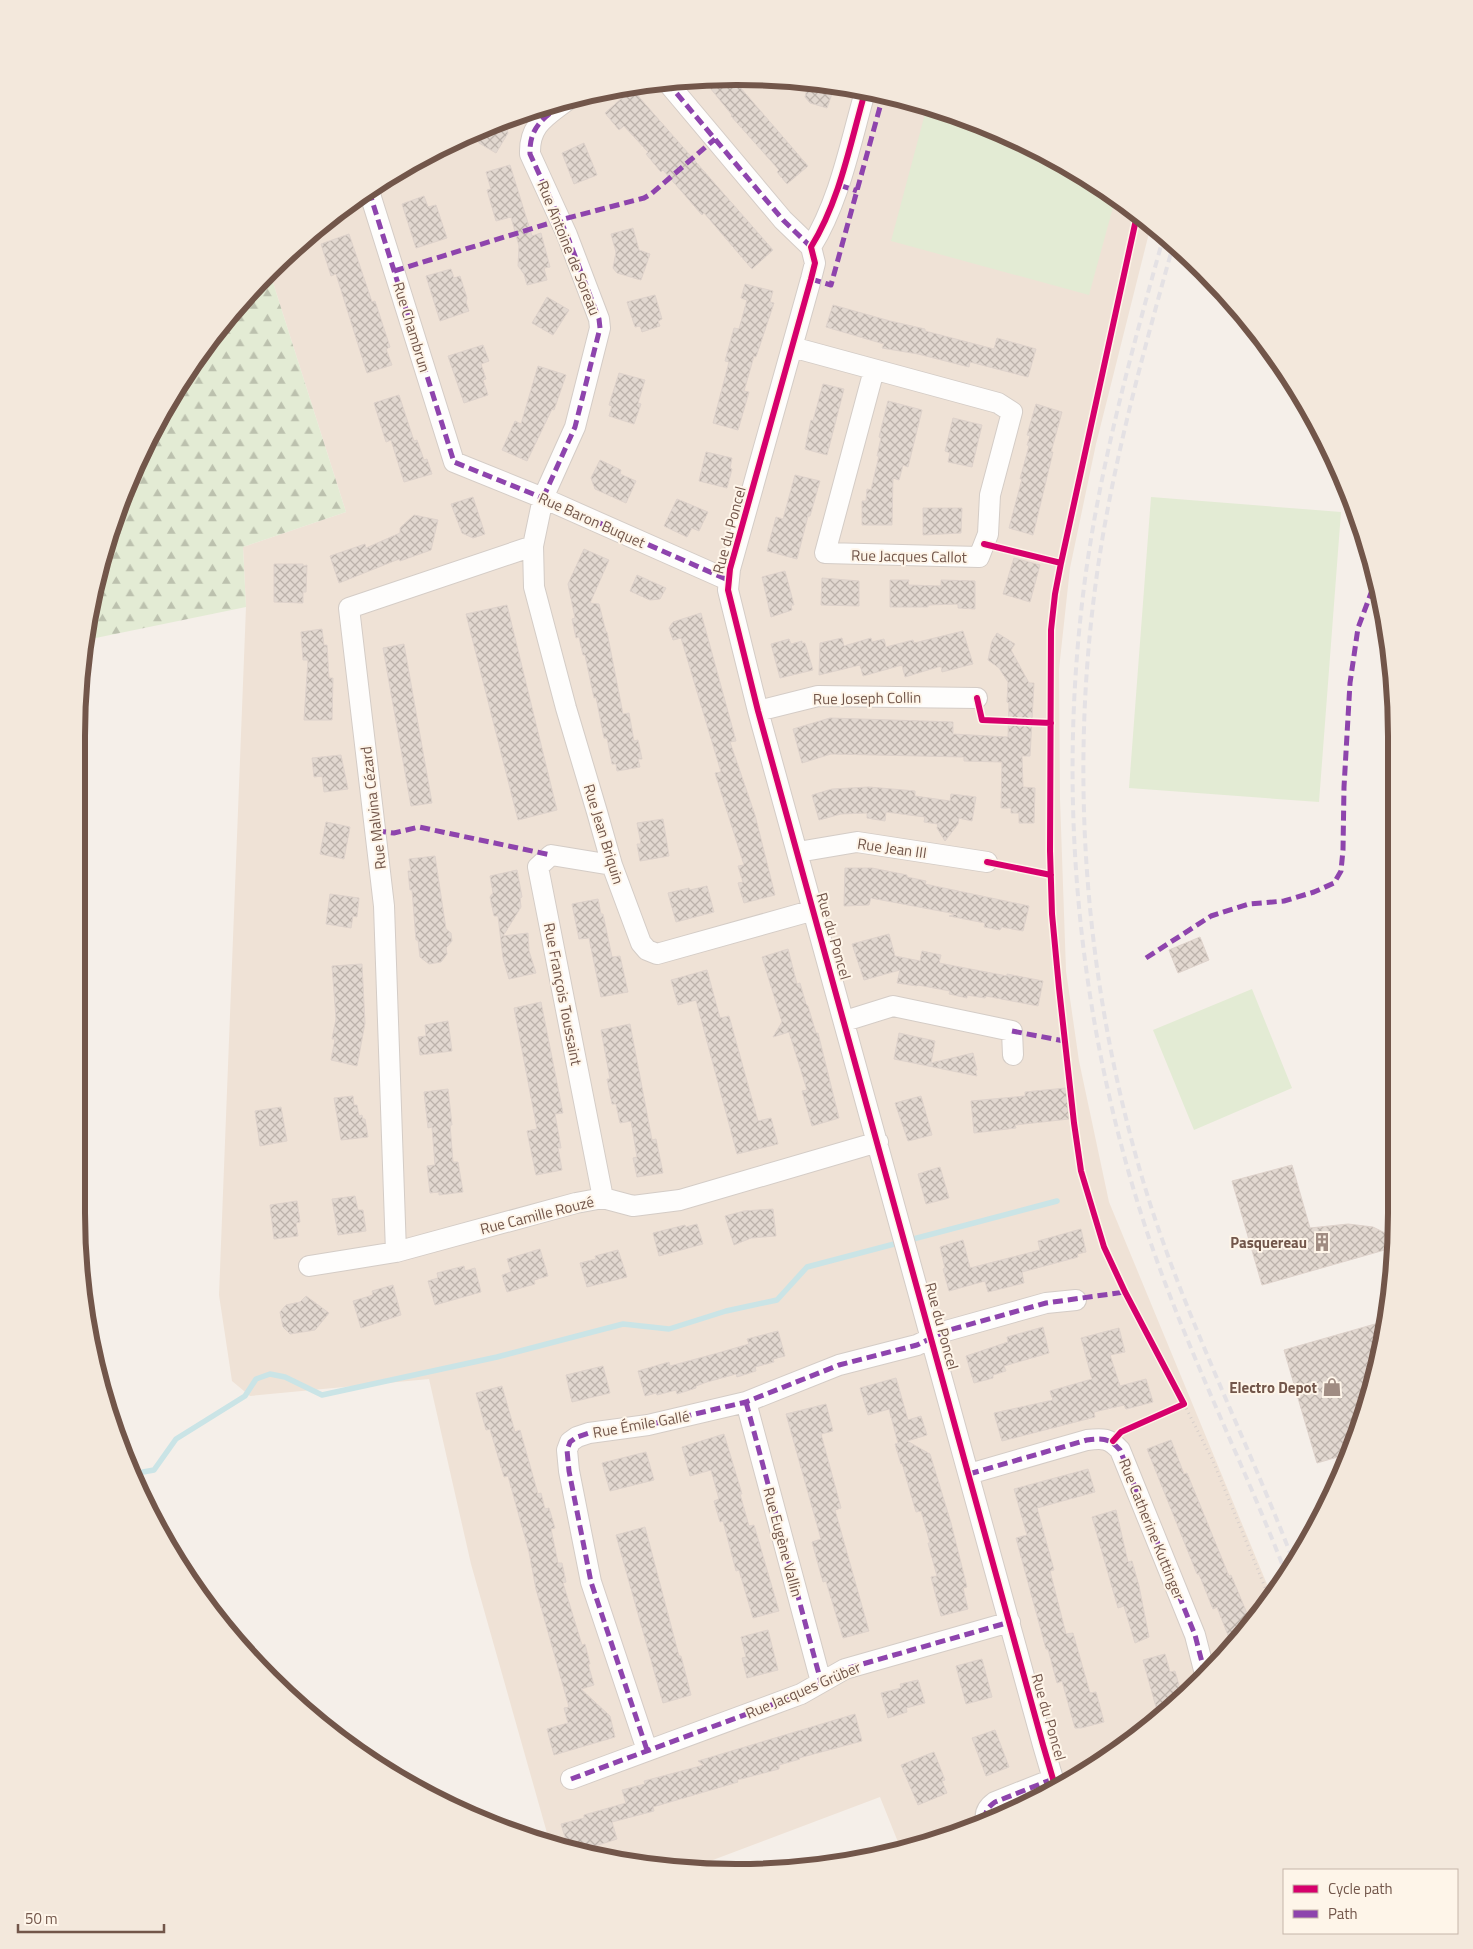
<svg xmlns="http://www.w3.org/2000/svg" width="1473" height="1949" viewBox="0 0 1473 1949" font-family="'Titillium Web',sans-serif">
<defs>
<pattern id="forest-firs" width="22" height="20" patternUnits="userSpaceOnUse" patternTransform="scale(1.25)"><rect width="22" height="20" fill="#e3ebd4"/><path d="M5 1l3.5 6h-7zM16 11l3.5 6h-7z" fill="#bcc1ae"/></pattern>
<pattern id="building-cross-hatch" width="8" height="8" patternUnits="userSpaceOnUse" patternTransform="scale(1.25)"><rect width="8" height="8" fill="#e2d8d0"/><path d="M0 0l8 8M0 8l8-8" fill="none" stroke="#bcb2ab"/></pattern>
</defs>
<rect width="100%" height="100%" fill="#f5efe9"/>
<!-- residential -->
<path fill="#efe2d6" d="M694,78l129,4 126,29 118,54 84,60 -55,219 -26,124 -11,101 1,130 6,172 13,90 30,141 162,392 -38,54 -95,88 -72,48 -117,54 -49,9 -20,-50 -183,69 -90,-6 -58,-20 -78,-276 -42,-185 -179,17 -18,-15 -13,-86 27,-688 -3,-60 103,-35 -77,-242 66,-57 110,-69 121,-45z"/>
<!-- grass -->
<path fill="#e3ebd4" d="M927,106l22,5 118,54 48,35 -26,95 -198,-54z
M1151,497l190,15 -22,290 -190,-14z
M1252,989l40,99 -98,42 -41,-100z"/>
<!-- forest -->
<path fill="url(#forest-firs)" d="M269,270l77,242 -103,35 3,60 -160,33 13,-74 45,-121 44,-76z"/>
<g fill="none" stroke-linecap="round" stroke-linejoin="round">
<!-- stream -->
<path stroke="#cae4e6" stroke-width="5.5" d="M143,1472l11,-2 22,-31 69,-43 11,-17 14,-5 15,3 37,18 175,-38 126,-33 46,5 57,-18 51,-11 30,-33 250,-66"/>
</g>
<!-- building -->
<path fill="url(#building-cross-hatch)" stroke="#ded2cb" d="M702,78l31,1 75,87 -21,18 -10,-12 2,-2 -48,-54 1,-1z
M809,81l26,4 -8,23 -17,-5 -5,-6z
M632,89l141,161 -21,19 -48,-56 -2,2 -39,-45 -2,2 -15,-18 2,-2 -24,-26 -5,4 -14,-17z
M505,122l3,11 -12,20 -17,-10 -3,-11z
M584,143l13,32 -23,9 -12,-31z
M510,165l22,71 9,-3 9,34 -6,1 3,12 -20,5 -3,-11 -6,-8 1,-20 -8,-29 -15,4 -9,-31 4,-1 -5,-17z
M424,196l4,11 8,-2 11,33 -31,10 -14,-44z
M633,228l6,22 11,4 -9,26 -24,-7 -4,-5 3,-16 -5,-18z
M349,234l17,50 6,18 3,-1 15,46 -4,2 6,16 -25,8 -31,-99 -5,2 -10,-32z
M451,269l3,9 6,-2 7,22 -1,4 3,9 -29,10 -14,-45z
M745,284l28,7 -3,11 4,1 -18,54 -2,-1 -10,35 5,1 -11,38 -25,-7 16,-61 -4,-1 9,-33 5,1 8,-29 -6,-2z
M655,295l7,24 -4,2 2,5 -18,6 -2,-6 -5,1 -8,-25z
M547,297l22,13 -16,25 -21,-12z
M833,305l57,16 35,8v2l69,18 3,-11 39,11 -8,28 -58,-15 -1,5 -51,-13 -36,-6 2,-4 -58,-17z
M483,345l6,16 -8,3 5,15 -3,1 5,15 -24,8 -16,-47z
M538,366l28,9 -12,35 -2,-1 -25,52 -25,-11 13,-29 6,3z
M619,373l26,7 -7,23 3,1 -7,20 -25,-8 3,-10 -3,-1z
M823,384l21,5 -17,66 -22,-6 6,-29 2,1z
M399,395l15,46 3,-1 7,20 3,-1 5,15 -28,8 -13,-42 -5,2 -12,-39z
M888,401l34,9 -14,57 -5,-2 -4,15 -6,-2 -1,47h-30v-24h4l1,-12 4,1 8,-34h-2l4,-18 -2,-1z
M1036,404l26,8 -11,40h2l-20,83 -24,-7 13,-49h-2l9,-33 -2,-1 3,-9 -3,-1z
M953,418l29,7 -10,42 -24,-5 2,-9 -5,-2z
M706,452l26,6 -2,10 2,1 -5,19 -28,-7z
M600,460l21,10 -1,4 16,7 -10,22 -31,-14 -4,-11z
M795,475l25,6 -10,35h-2l-11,43 -30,-8 9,-34 7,2z
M473,497l12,37 -12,4 -11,-5 -11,-29z
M677,499l31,13 -9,19 -7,-3 -5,9 -23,-11z
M923,508h39l-1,25 -38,2z
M414,515l24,5 -7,30 -31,11 -1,-2 -60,24 -9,-27 35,-12 1,4 34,-15v-5z
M584,549l25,11 -19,43 9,1 7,28h1l16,82 6,-1 5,28 4,-1 4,19h-4l2,8 -23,4 -1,-7h-4l-5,-26h-3l-8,-41 -2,1 -9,-43h-2l-4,-18 -3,1 -4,-19 3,-1 -7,-34z
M1014,558l26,7 -10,37 -27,-8z
M274,564h29v2l4,-1 -1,27h-3v11l-29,-1z
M785,571l9,34h-3l1,5 -21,7 -9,-40z
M637,575l29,13 -6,11 -10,1 -20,-9z
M822,578l37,3v25l-38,-1z
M890,580h19l-1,5 33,1v-6l34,1v28l-17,-1v-4l-30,1v2h-38z
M507,605l50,205 -39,10 -52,-206z
M701,613l35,128 -6,1 25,73 20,80 -31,8 -6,-20 5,-1 -5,-16 6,-1 -29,-92 6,-1 -40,-134 -8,2 -4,-12 4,-6z
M322,629l2,16h3l2,33h4l-1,42h-28l4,-60h-5l-2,-28z
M963,631l10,33 -31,8 -1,-6 -36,11 -3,-12 -39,11 -3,-11 -41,10 1,-32 22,-5 2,8 27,-8 1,4 12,-3 2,8 27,-7 1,3z
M997,633l18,11 -4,6 18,33h5l-4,73h-8l1,31 12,1 -1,35h-15v-10h-8v-5h-10l1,-46 -38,-1v-4l-133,-3 -29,9 -9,-34 37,-11 123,4v12l55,3 1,-34 -2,-1 1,-20 -9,-14 -11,-8 4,-19z
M789,639l2,5 11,-3v2h3l8,27 -33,8 -9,-34z
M404,644l28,159 -21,3 -28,-158z
M341,755l7,34 -24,3 -2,-16 -8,1 -2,-19z
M869,787l46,4v5l35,5 1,-7 25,3 -4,24 -13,-3 -1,6 -13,17 -8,-13 1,-4 -14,-2 1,-5 -39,-5 -1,9 -18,-3v-5l-26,1 -22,6 -7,-25 20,-6z
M663,819l6,37 -29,5 -3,-17h4l-4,-21z
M326,822l24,5 -6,32 -24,-5z
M435,856l11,73 5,4 1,8 -6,7 1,6 -6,8 -12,2 -9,-7 -2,-17h-2l-4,-50h-2l-2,-19h3l-2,-12z
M845,868h27l35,7v2l19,4 -1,3 104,22 -6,25 -21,-4 -2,3 -16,-3 1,-4 -36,-7 7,-2 -85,-16 -2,7 -25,1z
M517,870l5,27 -2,1 1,9 -18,29 25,-3 1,18 7,22 -27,6 -6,-21 -5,-42h-4l-4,-19 3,-4 -3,-17z
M707,886l7,26 -38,10 -8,-29 21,-5 1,2z
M330,894l29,4 -2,19 -4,-1 -2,12 -25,-4z
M598,899l3,15h2l9,43 8,-1 8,36 -27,5 -12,-59 -10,1 -7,-35z
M889,934l6,22 25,5 2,-10 19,4 -2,8 68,13v-2l36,7 -5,25 -52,-10 -1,2 -18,-3v3l-18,-4 1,-3 -32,-6 -1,1 -20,-3 3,-13 -36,10 -12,-36z
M1200,937l9,23 -31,13 -9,-23z
M788,949l9,35 3,-1 6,21 2,2 8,27h2l21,85 -27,8 -10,-35 5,-1 -18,-58 -16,5 9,-15 -20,-65z
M362,964l3,59 -8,43 -26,-6 4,-21h-3l4,-20 -4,-53z
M707,970l13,48 9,-2 29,105 13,-3 7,26 -41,10 -41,-154 -18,5 -7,-25z
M541,1002l22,111 -8,1 6,34h-3l4,22 -26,5 -9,-44 10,-2 -23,-121z
M448,1021l4,30 -32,4 -2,-18 8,-1 -1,-11z
M630,1024l22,116 4,-1 7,34 -26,4 -4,-19 4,-1 -6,-36 -11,2 -4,-19h-4l-5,-25h3l-9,-49z
M899,1033l36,8 -4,22 42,-10 4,17h-2l2,6 -83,-17z
M1066,1088l3,31 -54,6 1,3 -42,5 -3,-32 54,-5v-4z
M448,1089l4,36h-2l3,37h5l5,30 -24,3v-3l-9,1 -3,-27 8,-1 -3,-38 -4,1 -4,-36z
M353,1096l1,9h3l2,11 3,-1 1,4h2l3,18 -27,3 -7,-42z
M921,1096l11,39 -24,6 -13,-38z
M281,1107l6,34 -27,5 -5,-35z
M1292,1165l18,63 38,-4 25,3 22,11v9l-133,38 -30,-104z
M940,1167l9,31 -23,6 -8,-30z
M355,1196l3,14h5l3,21 -28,4 -6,-36z
M297,1201l3,21 -4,1 2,13 -24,3 -4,-34z
M773,1209l3,27 -25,2 -17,7 -9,-29 19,-5z
M697,1224l6,20 -44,12 -6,-23 32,-8 1,2z
M1081,1229l5,23 -9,2 1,3 -56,15 2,11 -36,9 -3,-11 -36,10 -6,-22 2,-1 -5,-21 23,-7 7,28 70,-18 -2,-9z
M540,1249l8,27 -14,4 1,4 -28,8 -5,-17 9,-3 -4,-13z
M618,1250l9,27 -40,10 -7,-24 16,-4 -1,-3z
M464,1266l1,5 10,-3 6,24 -46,13 -7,-24 10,-3 -1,-5z
M393,1285l8,30 -40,13 -8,-27 20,-6 -1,-4z
M306,1296l23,17 -14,17 -25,4 -7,-7 -3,-15 6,-7 14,-3z
M1382,1322l-20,102 -14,30 -31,9 -33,-113z
M1043,1327l6,26 -45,13 2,5 -13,4v3l-19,5 -8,-27 42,-14 -1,-5z
M1119,1328l6,24 -15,3 10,31 26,-7 7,23 -27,7 -2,-4 -30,7 1,5 -93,24 -8,-28 59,-13 -3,-9 42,-12 -11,-41z
M778,1331l7,25 -12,3 1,3 -19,5 1,4 -19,6 -1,-3 -29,8 -11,4v2l-19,6 -1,-4 -19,5 -1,-2 -11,3 -7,-25 31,-9 1,4 48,-13 31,-9 -2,-5z
M603,1366l7,27 -38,9 -6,-27z
M896,1378l12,42 13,-4 6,19 -20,6 23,13 21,69 16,64 -4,1 5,21 -27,7 -10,-39 6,-1 -9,-33h2l-9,-32 -5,1 -14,-49 -1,1 -6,-20 3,-1 -9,-34 -21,6 -8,-27z
M502,1386l13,46 5,-2 18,64 3,-1 4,16 4,-1 6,20 -4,1 7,34h4l4,19 -3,1 19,62 3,-1 5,20h-2l6,21 -13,4 29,27 5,21 -61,18 -7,-26 21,-6 -4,-15 5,-1 -33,-118 -7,-37 -21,-76 -4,1 -14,-48 -4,1 -10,-37z
M826,1404l7,27 -12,3 20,74 -6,2 34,121 -26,7 -17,-57 -3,1 -11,-40 9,-3 -35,-125z
M724,1434l18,60h-2l9,32 5,-1 25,86 -26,7 -14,-48 -3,1 -13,-50 -3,1 -6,-21 5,-2 -8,-29 -21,6 -8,-29z
M1171,1440l13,34 3,-1 42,103 2,-1 20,48 -18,25 -16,-41 -4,2 -14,-35h-2l-50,-125z
M646,1452l8,28 -44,11 -8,-28z
M1088,1469l7,23 -58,16 17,62 -4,1 16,63 7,-1 17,60 6,-1 8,30 -23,6h-6l-13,-47 -5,2 -9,-34h-2l-30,-111 11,-3 -13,-46z
M1116,1510l12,52 4,-1 7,25 10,51 -14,6 -11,-37 -6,2 -26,-91z
M645,1527l34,129h2l10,39 -28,8 -47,-168z
M768,1630l10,40 -31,8 -5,-20 4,-1 -5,-20z
M1165,1654l5,18 5,-1 7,25 -7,6 -19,5 -13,-47z
M982,1659l10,38 -26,7 -10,-38z
M918,1680l7,23 -19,5 1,4 -19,6 -7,-25 20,-5 -1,-4z
M855,1714l7,27 -63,17 1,1 -21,6v4l-42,11 1,2 -85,25 1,4 -42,11 5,17 -25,8 2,9 -26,-9 -7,-23 23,-6v-3l42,-12 -4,-13 23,-6 -1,-3 60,-16 -6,-4z
M995,1730l14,37 -23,9 -14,-38z
M934,1752l11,28 -3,1 5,12 -29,12 -17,-40z"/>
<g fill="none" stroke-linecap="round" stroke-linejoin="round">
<!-- minor casing -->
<g stroke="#d4ccc6" stroke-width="22">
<path id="minor" d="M667,82l116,138 28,27
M865,92c-15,52 -25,108 -54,155l4,16 -4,16 -81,290 -2,21 30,121 285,1034 10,34 6,9
M369,191l85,271 89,36 185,82
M792,347l206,56 14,9 -22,83 -2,39 -9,23 -154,-4 49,-183
M533,546l1,41 32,121 31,104 15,53 29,78 6,7 10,4 157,-44
M758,711l60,-15 159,2
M798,852l59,-10 130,20
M845,1021l48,-15 119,25 1,24
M603,1198l-65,-331 13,-12 61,10
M396,1252l-12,-346 -35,-298 184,-62 10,-48 32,-71 25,-99 -1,-9 -32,-84 -37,-81c-1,-31 18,-38 40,-56
M309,1266l87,-14 180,-49 27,-5 30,8 47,-6 198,-58
M746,1402l75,280
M969,1474l118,-34c16,-2 22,-2 33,10l75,185 10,39
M647,1750l-56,-168 -22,-111 -2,-21 3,-8 7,-5 12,-4 59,-8 98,-23 93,-37 78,-20 29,-14 100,-28 30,-3
M571,1779l230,-85 44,-25 165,-47
M986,1821c-2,-9 2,-14 9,-19l58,-23"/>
</g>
<!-- path -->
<path stroke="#d7ceca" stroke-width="3" stroke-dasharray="1 4" stroke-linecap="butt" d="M1184,1404l29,57 56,136"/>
<!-- minor -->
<use href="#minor" stroke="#fefdfc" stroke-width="20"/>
<!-- rail -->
<path stroke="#e4e1e4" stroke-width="4" stroke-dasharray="8 5" stroke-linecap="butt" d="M1164,235c-32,115 -65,233 -80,352 -27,214 -6,433 61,639 39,119 96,231 141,348
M1174,242c-27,97 -54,194 -71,293 -36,213 -22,432 38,639 39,134 103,258 153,389"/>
<!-- quiet -->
<path stroke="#8e44ad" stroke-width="5" stroke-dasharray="10 5" stroke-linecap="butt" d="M667,82l116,138 28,27
M839,185l18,6
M369,191l85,271 89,36 185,82
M394,271l166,-51 84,-22 7,-4 64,-55
M811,279l20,6 52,-189
M543,498l32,-71 25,-99 -1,-9 -32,-84 -37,-81c-1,-31 18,-38 40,-56
M376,831l18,2 25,-6 132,28
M1146,958l65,-42 38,-12 35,-3 30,-9 20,-9 7,-12 2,-21 1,-63 6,-104 8,-55 16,-43
M1012,1031l52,10
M746,1402l75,280
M969,1474l118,-34c16,-2 22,-2 33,10l75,185 10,39
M647,1750l-56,-168 -22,-111 -2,-21 3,-8 7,-5 12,-4 59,-8 98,-23 93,-37 78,-20 29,-14 100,-28 79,-11
M571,1779l230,-85 44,-25 165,-47
M986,1821c-2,-9 2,-14 9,-19l58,-23"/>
<!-- cycleway casing -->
<g stroke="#fef5e9" stroke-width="9">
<path id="cycleway" d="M865,92c-15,52 -25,108 -54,155l4,16 -4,16 -81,290 -2,21 30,121 285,1034 10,34 6,9
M984,544l77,19
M977,698l5,22 69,3
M987,862l64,13
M1113,1441l8,-9 63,-28 -59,-112 -21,-45 -23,-76 -7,-48 -15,-135 -7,-74 -2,-63 1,-221 4,-36 6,-31 76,-348"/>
</g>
<!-- cycleway -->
<use href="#cycleway" stroke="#d6006c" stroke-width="6"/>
</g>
<!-- icons -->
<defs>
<g id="building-bare" transform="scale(1.5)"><path d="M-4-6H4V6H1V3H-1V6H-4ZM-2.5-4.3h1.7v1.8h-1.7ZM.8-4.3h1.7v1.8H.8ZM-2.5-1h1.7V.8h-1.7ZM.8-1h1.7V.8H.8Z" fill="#a08c82" stroke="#fef5e9" stroke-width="2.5" paint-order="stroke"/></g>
<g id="shop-bare" transform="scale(1.5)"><path d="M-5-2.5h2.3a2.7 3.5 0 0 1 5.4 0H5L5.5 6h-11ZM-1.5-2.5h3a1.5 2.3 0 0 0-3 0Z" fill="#a08c82" stroke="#fef5e9" stroke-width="2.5" paint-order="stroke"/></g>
</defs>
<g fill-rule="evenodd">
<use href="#building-bare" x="1322" y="1242"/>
<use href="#shop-bare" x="1332" y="1387"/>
</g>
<g text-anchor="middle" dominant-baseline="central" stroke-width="4" stroke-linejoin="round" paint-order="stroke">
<!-- street labels -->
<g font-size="15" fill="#72564a" stroke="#fef5e9">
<text transform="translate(569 248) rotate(68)">Rue Antoine de Soreau</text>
<text transform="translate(412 327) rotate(73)">Rue Chambrun</text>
<text transform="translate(592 520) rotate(24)">Rue Baron Buquet</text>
<text transform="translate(729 530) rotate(-75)">Rue du Poncel</text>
<text transform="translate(909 556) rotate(1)">Rue Jacques Callot</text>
<text transform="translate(867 698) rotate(-1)">Rue Joseph Collin</text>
<text transform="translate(373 808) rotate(-97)">Rue Malvina Cézard</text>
<text transform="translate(604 834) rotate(73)">Rue Jean Briquin</text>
<text transform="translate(892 848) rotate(8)">Rue Jean III</text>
<text transform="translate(834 936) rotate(74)">Rue du Poncel</text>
<text transform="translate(563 994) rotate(79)">Rue François Toussaint</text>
<text transform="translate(537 1215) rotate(-14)">Rue Camille Rouzé</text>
<text transform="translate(942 1326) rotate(75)">Rue du Poncel</text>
<text transform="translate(641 1424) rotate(-10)">Rue Émile Gallé</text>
<text transform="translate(1152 1529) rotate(68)">Rue Catherine Kuttinger</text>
<text transform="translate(783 1542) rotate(75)">Rue Eugène Vallin</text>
<text transform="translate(803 1690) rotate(-23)">Rue Jacques Grüber</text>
<text transform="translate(1049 1717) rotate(74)">Rue du Poncel</text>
</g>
<!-- poi labels -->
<g font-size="15" font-weight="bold" fill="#72564a" stroke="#fef5e9" text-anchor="end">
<text x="1307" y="1242">Pasquereau</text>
<text x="1317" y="1387">Electro Depot</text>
</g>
</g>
<!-- crop -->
<path d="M0 0H1473V1949H0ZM736 85H737A651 651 0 0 1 1388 736V1213A651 651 0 0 1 737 1864H736A651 651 0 0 1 85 1213V736A651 651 0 0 1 736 85Z" fill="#f3e8dc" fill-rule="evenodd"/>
<path fill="none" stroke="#72564a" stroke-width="6" d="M736 85H737A651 651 0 0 1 1388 736V1213A651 651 0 0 1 737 1864H736A651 651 0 0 1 85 1213V736A651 651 0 0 1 736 85Z"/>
<!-- legend -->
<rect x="1283" y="1869" width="175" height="65" fill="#fef5e9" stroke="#c6b5a9"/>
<rect x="1293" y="1885" width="25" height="8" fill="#d6006c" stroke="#c6b5a9"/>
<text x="1328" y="1894" font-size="15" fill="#72564a">Cycle path</text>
<rect x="1293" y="1910" width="25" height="8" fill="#8e44ad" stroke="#c6b5a9"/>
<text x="1328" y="1919" font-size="15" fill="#72564a">Path</text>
<!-- scale -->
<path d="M18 1924v8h146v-8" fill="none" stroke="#72564a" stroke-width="2.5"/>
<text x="25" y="1924" font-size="15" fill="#72564a" stroke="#fef5e9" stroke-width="4" paint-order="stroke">50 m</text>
</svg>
